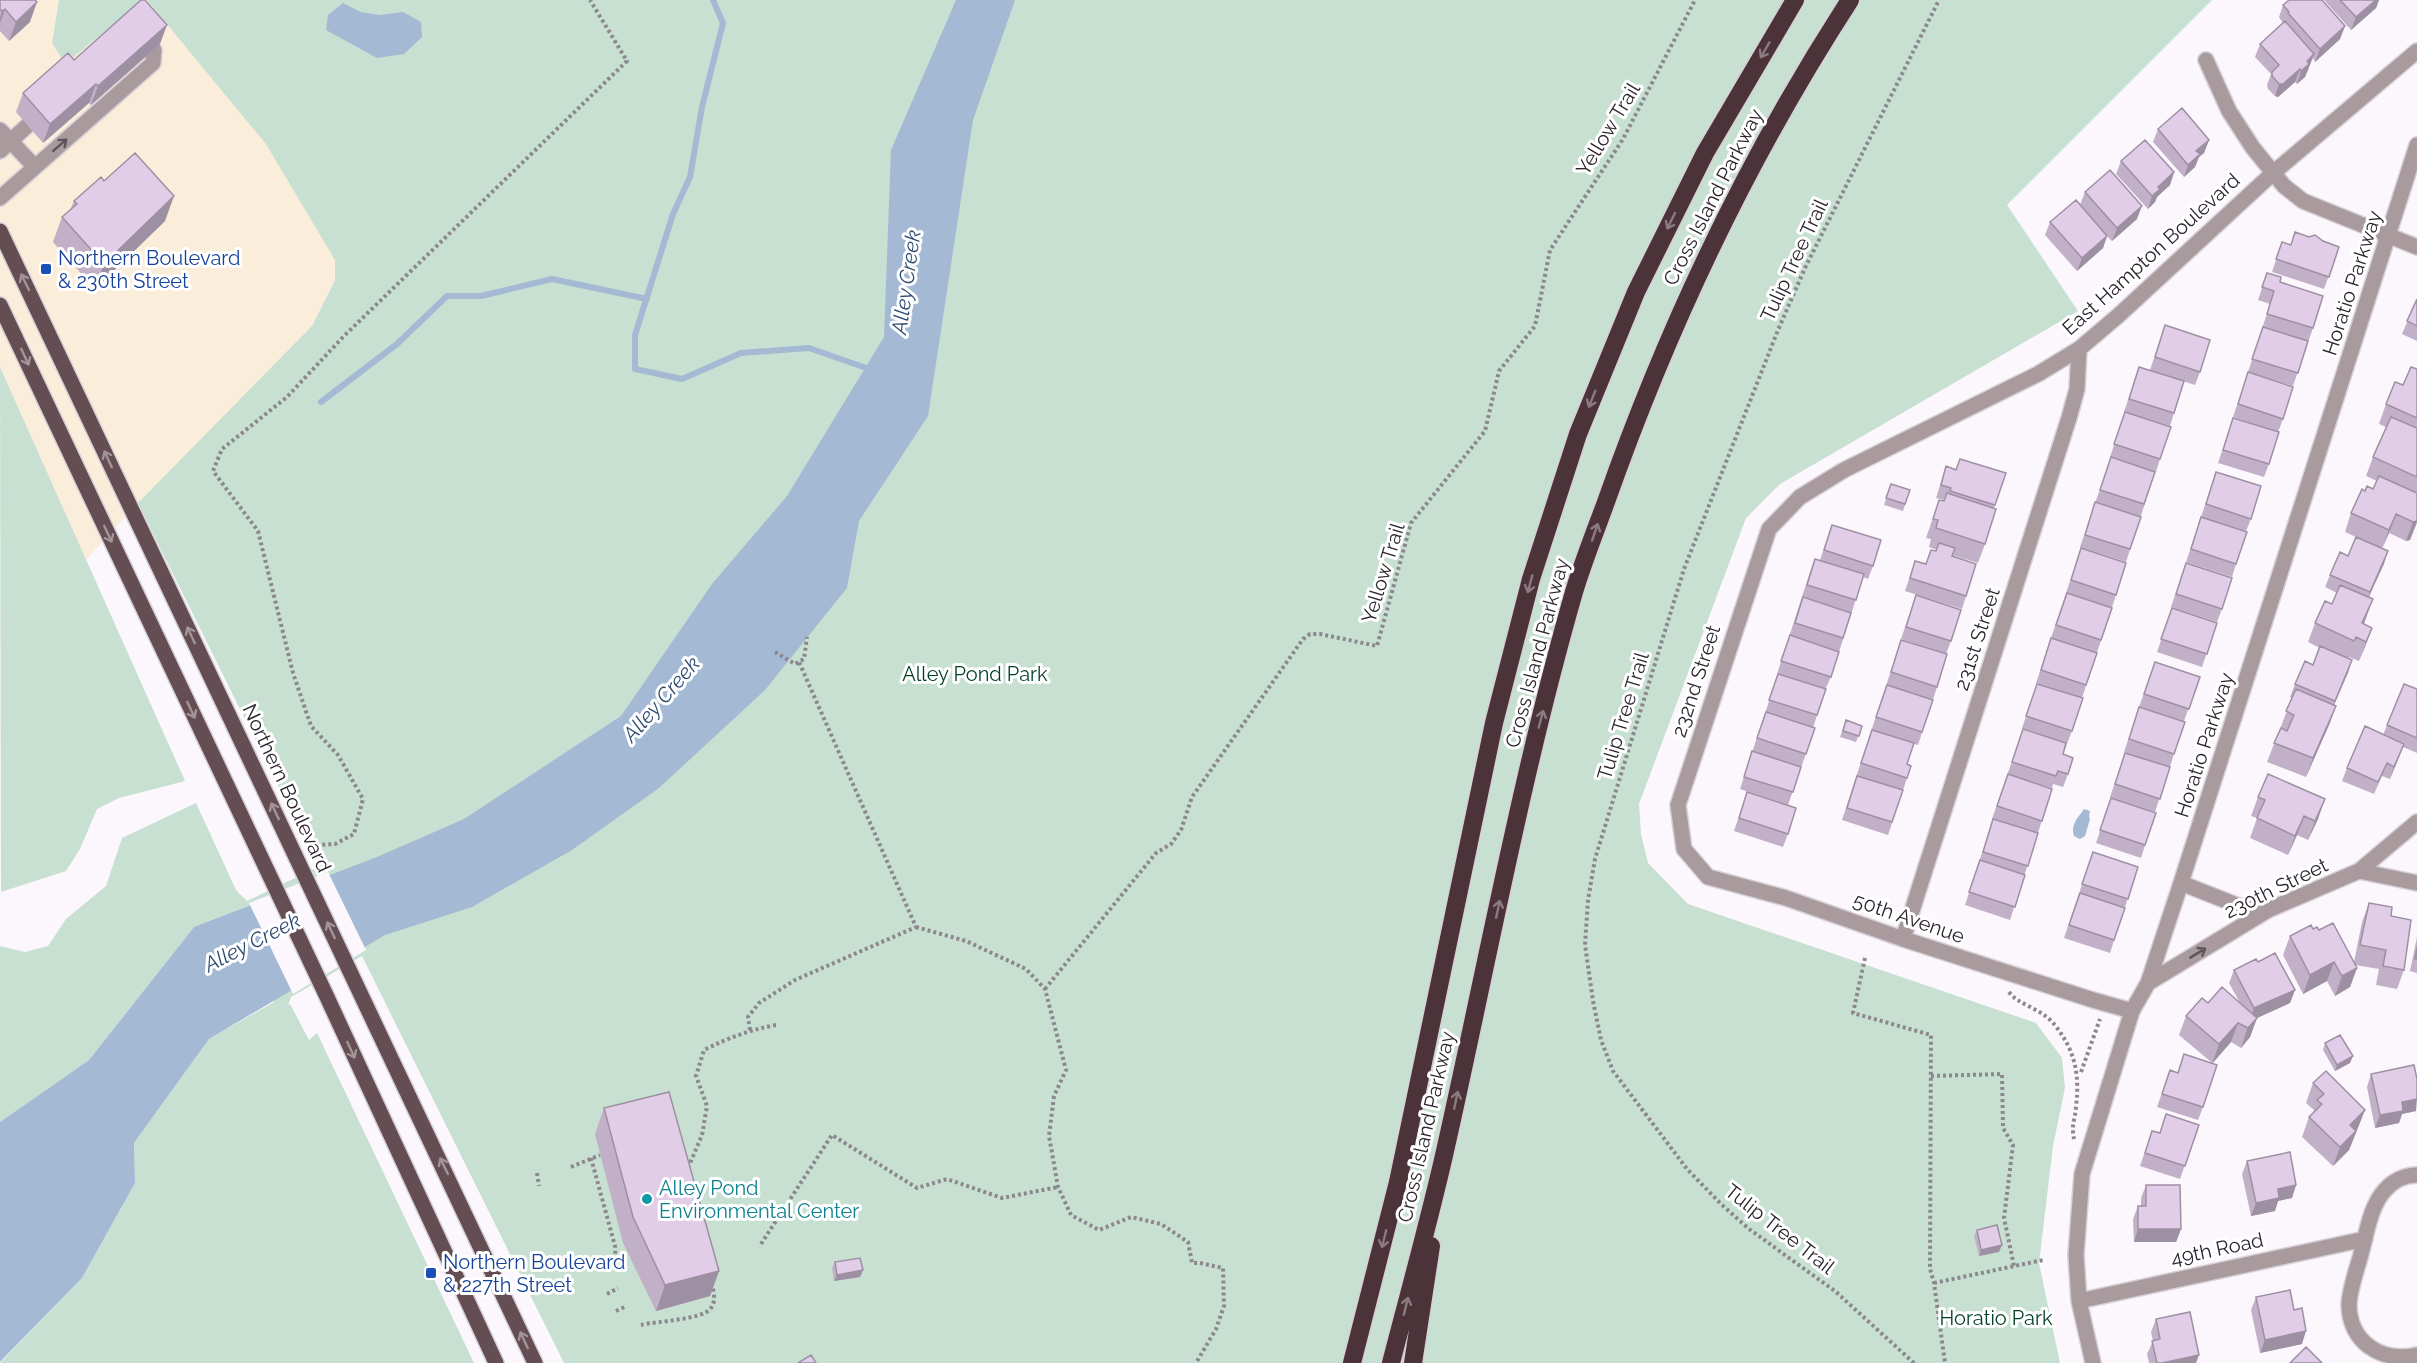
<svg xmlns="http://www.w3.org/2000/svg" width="2417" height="1363" viewBox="0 0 2417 1363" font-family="Raleway,sans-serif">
<rect width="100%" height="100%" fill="#fbf7fc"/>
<!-- commercial -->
<path fill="#faedd9" d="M0,0h59l-7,43 95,-43 188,226 13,27 -39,79 -171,171 -52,57 -86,-193z"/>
<!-- green -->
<path fill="#c7e0d2" d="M59,0h84l-78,64 -13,-21z
M147,0h2065l-205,205 71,106 -298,173 -34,34 -107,286 2,30 7,29 40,41 348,119 26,35 3,30 -12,58 -14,117 21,100h-1496l-202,-407 -71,41 -3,8 2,-1 19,36 8,-7 157,330h-474l82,-85 53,-95 -1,-40 75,-104 65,-37 -80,-75 -105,133 -89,62v-176l25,6 23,-6 18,-27 40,-33 16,-48 74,-35 40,87 11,11 71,-34 -180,-364 174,-177 23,-46v-20l-69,-116z
M0,367l185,414 -66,17 -22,11 -17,40 -14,22 -65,21z"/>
<!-- water -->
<path fill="#a4b9d3" d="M956,0h59l-42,120 -45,296 -69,105 -12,67 -82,102 -106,98 -87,62 -100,57 -87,28 -176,104 -75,104 1,40 -53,95 -82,84v-240l89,-62 105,-133 183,-70 87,-38 157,-103 91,-132 75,-88 97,-159 7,-187z
M343,3l18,9 18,3 24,-3 18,10 1,15 -18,17 -27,4 -51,-28 2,-15z
M2084,809l6,2 -1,5 1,3 -5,17 -5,3 -6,-3c-4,-12 5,-19 10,-27z"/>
<!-- pier -->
<path fill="#fbf7fc" d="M328,872l38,78 -73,44 -44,-91z"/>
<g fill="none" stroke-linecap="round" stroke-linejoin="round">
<!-- stream -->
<path stroke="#a4b9d3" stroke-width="6" d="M713,0l10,23 -21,84 -12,70 -17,37 -38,121v34l47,10 59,-26 68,-5 63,22
M321,402l76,-58 50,-48h34l71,-17 95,20"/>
<!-- minor casing -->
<g stroke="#d6d1d7" stroke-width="18">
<path id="minor" d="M2206,60l23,51 24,37 31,38 19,15 114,46
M0,130l35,37
M0,151l28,-26
M0,198l153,-135 1,-13
M2359,871l58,12
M2181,883l58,23 29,4
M1903,939l166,-521 8,-29 2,-40
M2148,983l120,-73 91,-39 58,-49
M2132,1011l-39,-11 -190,-61 -117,-41 -78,-21 -24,-28 -6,-44 91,-276 31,-32 44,-27 194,-96 41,-25 40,-34 154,-142 144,-122
M2417,1175c-12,0 -24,6 -32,15 -14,15 -18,41 -23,60 -4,17 -12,36 -13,54 0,38 32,59 68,51
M2079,1301l286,-62
M2093,1363l-14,-62 -3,-46 6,-81 50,-163 16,-28 33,-100 236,-738"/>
</g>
<!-- major casing -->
<g stroke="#d6d1d7" stroke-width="18">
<path id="major" d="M0,231l535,1132
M0,305l327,692 169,366"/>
</g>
<!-- highway casing -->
<g stroke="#d6d1d7" stroke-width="21">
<path id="highway" d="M1352,1363l46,-181 96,-459 37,-144 47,-145 58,-142 69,-139 90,-153
M1391,1363c18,-70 38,-141 54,-212 42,-186 76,-375 129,-559 9,-30 21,-60 32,-90 62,-176 142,-345 244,-502
M1413,1363l18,-117"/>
</g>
<!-- path -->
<path stroke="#8c878e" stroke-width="4" stroke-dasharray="3 3" stroke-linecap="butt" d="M775,652l20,12 9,-5 3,-22
M312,849l4,-4 19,-1 19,-10 9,-35 -25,-44 -27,-29 -18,-53 -35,-142 -45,-60 9,-22 65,-52 56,-60 284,-276 -37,-61
M916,927l50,14 60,28 19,20 21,81 -12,26 -5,40 9,51 13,28 28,15 32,-13 30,7 27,18 4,21h8l23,5 1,38 -8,23 -20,34
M1865,958l-12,55 78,22 -1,234 4,14 11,80
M1045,989l111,-136 15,-9 10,-14 11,-33 111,-158 7,-5h10l57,12 34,-123 74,-92 14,-60 36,-45 15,-76 73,-111 72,-139
M2009,992c9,13 32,16 45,32 21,26 26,50 22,83 -1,14 -5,17 -2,32
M750,1030l-2,-13 11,-14 36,-23 121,-53 -117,-265
M2081,1072l19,-53
M1931,1076l71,-2 1,54 10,17 -9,73 10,48
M591,1158l24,88 1,24
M571,1167l29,-12
M688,1168l14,-33 5,-29 -11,-30 8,-26c24,-12 45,-20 72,-25
M537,1173l2,13
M761,1244l71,-109 85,53 30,-9 55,19 56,-11
M1934,1283l109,-23
M607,1294l11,-6
M616,1311l11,-5
M641,1325c15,-4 62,-5 70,-17 5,-7 3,-15 1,-23
M1914,1363l-79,-72 -86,-62 -29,-26 -33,-34 -74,-98 -12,-31 -8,-39 -8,-56 3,-45 7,-41 89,-290 94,-239 27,-62 134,-268"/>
<!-- minor -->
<use href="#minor" stroke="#a89a9d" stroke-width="15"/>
<!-- major -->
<use href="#major" stroke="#644d53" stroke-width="15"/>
<!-- highway -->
<use href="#highway" stroke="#4c333a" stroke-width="18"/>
</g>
<!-- wall -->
<path fill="#c2b0c8" d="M0,0l30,22 -21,19 -9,-10z
M2324,0h55l-3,8 -25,22z
M2283,5l62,21 -5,13 -25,23 -2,-4 -8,19 -8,7 -2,-2 -17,15 -3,-1 -7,-7 -1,-4 4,-11 -16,-17 5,-13 23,-21 -4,-6z
M160,44l-69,61 -2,-2 -46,40 -27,-31 7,-19 51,-33z
M2158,129l51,11 -5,13 -5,4 -4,10 -11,10 -31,-35z
M2121,161l53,11 -4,13 -13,12 -2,5 -7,7 -32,-35z
M104,181l61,40 -70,68 -42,-47 9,-25 8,-7 4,-9z
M2085,192l52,27 -25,22 -5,-5 -4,12 -26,23 -32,-36 5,-13 30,-17z
M2323,241l16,6 -15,42 -52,-17 10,-30 8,3z
M2267,273l13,9 33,46 -20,58 -45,-14 22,-68 -12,-4z
M2417,299v42l-15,-7z
M2165,325l35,47 -5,13 -45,-15z
M2139,367l35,46 -4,13 -38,-12 28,45 -4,13 -46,-15 15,-45h-1z
M2417,369v154l-7,17 -4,1 -17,-8 -7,15 6,3 -19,46 -3,21 -2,6 8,4 -13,33 -10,-4 -1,1 4,2 -18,45 2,1 -7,19 -23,52 -39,-15 25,-64 -2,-1 5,-13 18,-19 7,-17 -12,-6 7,-19 17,-19 5,-11 -12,-6 5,-12 18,-19 8,-19 -11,-5 6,-19 14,-22 8,-2 4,-8 -11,-5 7,-19 13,-30 -7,-3 7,-20z
M2248,372l35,47 -5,13 -45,-15z
M2233,418l36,46 -5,13 -46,-14z
M2111,457l44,15 -29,90 -46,-15z
M1960,459l46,14 -12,35 -9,36 -7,19 -26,-8v1l14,40 -4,13 -57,-18 10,-30 11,3 5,-14 5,1 1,-1 -8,-3 2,-8 -5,-1 13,-38 5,1 1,-1 -9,-2 10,-32 10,3z
M2216,472l35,47 -5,12 -45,-14z
M1891,484l19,6 -7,21 -19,-6z
M2201,517l35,47 -4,13 -46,-15z
M1832,525l41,41 -5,13 -5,-2 -32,100 -6,13 -12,38h2l-27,77 -48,-16 38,-115 3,2 -4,-2 33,-102 5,-13 5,1z
M2081,548l35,47 -34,103 -46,-15 15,-45 31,10 -31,-10z
M2186,563l36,46 -5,13 -46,-15z
M1916,595l35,46 -5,13 -45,-15z
M2172,608l45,15 -15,44 -45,-15z
M1901,640l36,47 -19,58 -4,-1 -7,20 4,2 -23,69 -46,-15z
M2155,662l45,15 -16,44 -45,-14z
M2037,684l35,47 -9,23 5,20 -5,13 -10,-3 -1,4 -40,-12 40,13 -42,131 -45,-15 28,-86 11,4 -12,-4 31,-90 39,13 -40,-14z
M2417,689v64l-14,-6 -13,32 -8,-3 -8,18 -32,-13 5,-13 36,-33 4,-10z
M2139,707l35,47 -19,58 -45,-15 15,-44 10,3 -11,-4z
M1846,720l16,6 -6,16 -16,-5z
M1747,792l41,42 -5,13 -49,-16z
M2258,797l60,22 -10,21 -11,-5 -9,20 -38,-17 7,-20 -6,-2z
M2111,798l34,47 -4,13 -45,-15z
M2093,852l45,15 -28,86 -46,-15z
M2369,903l22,13 13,54 -7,19 -21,-4 3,-16 -24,-4 2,3 -7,19 -15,9 -8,-15 -24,13 -20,-39 7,-19 23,-7 6,1 35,32 8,-40z
M2417,937v36l-7,-2z
M2258,962l37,28 -5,13 -33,15 -7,19 -9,11 -10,-6 -19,21 -9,44 -5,13 -41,-13 13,-37 7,3 34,-11 -32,-27 7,-19 22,-13h32l-11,-20 5,-13z
M2325,1043l25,20 -15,8 -12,-21z
M2371,1074l45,37 -14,3 -3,9 -24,5 -8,-41z
M2313,1083l52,27 -16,40 -16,16 -31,-29 7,-20 3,-2 2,-5 -8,-7z
M604,1108l115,163 -9,25 -54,15 -33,-68 -28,-109z
M2199,1125l-19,54 -40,-13 12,-35 7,2z
M2247,1161l49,24 -4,13 -14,3 -3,10 -24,5 -9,-42z
M2146,1185l35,44 -5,13h-42l-1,-23 5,-13h3v-8z
M1977,1230l22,22 -20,4 -5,-20z
M835,1262l28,8 -3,7 -26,4 -2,-13z
M2256,1297l46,47 -42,9 -9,-43z
M2156,1319l40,44h-47l-2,-9 6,-13 -2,-9z"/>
<!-- shaded-wall -->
<path fill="#9e90a3" d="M2376,0h3l-3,8 -25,22 5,-13z
M37,2l-7,20 -21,19 7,-19z
M5,9l-5,14v-5l2,-7z
M167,25l-7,19 -69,61 7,-19z
M2345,26l-5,13 -25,23 5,-13z
M2314,54l-9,23 -8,7 4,-13 6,-10z
M2300,69l-5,13 -17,15 -3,-1 4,-12z
M96,84l-7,19 -46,40 7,-19z
M2209,140l-5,13 -5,4 -4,10 -11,10 4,-12 8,-14z
M2174,172l-4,13 -13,12 -2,5 -7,7 4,-13 6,-9z
M174,196l-9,25 -70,68 9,-25z
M2142,206l-5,13 -25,22 5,-13z
M2107,236l-4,12 -26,23 5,-13z
M2396,514l-7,19 -7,16 7,-19z
M2417,521l-7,19 -4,1 7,-19z
M2388,551l-4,13 -19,41 5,-13z
M2373,599l-7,19 -9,20 5,-15z
M2372,628l-7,19 -6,14 7,-19z
M2352,660l-4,13 -18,41 5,-13z
M2336,706l-7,19 -23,52 7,-19z
M2404,744l-5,13 -9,22 4,-12z
M2325,799l-7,20 -10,21 7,-19z
M2304,816l-7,19 -9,20 7,-19z
M2334,962l-7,19 -24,13 7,-19z
M2357,968l-7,19 -15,9 7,-20z
M2295,990l-5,13 -33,15 -7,19 -9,11 13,-40z
M2238,1023l-7,19 -19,22 7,-20z
M2353,1056l-3,7 -15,8 2,-6z
M2417,1099l-1,12 -14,3 -3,9 -24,5 5,-13 22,-13z
M2365,1110l-16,40 -16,16 7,-19 10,-22z
M2296,1185l-4,13 -14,3 -3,10 -24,5 5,-13 22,-14z
M2138,1229h43l-5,13h-42z
M2002,1245l-3,7 -20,4 2,-6z
M863,1270l-3,7 -26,4 3,-6z
M719,1271l-9,25 -54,15 9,-26z
M2306,1331l-4,13 -42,9 5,-13z
M2199,1355l-3,8h-34z"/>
<!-- building -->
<path fill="#e2cde9" stroke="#9e90a3" stroke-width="1.5" d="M0,0h35l2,2 -21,20 -11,-13 -3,2 -2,-2z
M141,0h4l22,25 -69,61 -2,-2 -46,40 -27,-31 45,-40 6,7z
M2289,0h33l23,26 -25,23 -32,-36 1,-1 -6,-7z
M2340,0h36l-20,17z
M2285,21l29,33 -7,7 2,3 -8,7 -1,-2 -17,15h-4l-7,-8v-4l7,-7 -19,-21z
M2182,108l27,32 -13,11 4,3 -12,11 -30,-36z
M2145,140l29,32 -16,15 2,2 -8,7 -31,-35z
M135,153l39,43 -70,68 -42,-47 15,-13 -3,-3 27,-24 3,4z
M2110,170l32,36 -25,22 -32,-36z
M2076,200l31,36 -25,22 -32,-36z
M2295,232l14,5 6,-2 8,6 16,6 -10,30 -53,-18 6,-17 9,3z
M2267,273l14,4 -1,5 43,14 -10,32 -46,-14 7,-23 -12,-4z
M2417,299v27l-10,-5z
M2165,325l45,15 -10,32 -45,-15z
M2263,327l45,14 -10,32 -46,-14z
M2139,367l45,14 -10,32 -45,-14z
M2411,367l6,2v49l-31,-14 9,-22 8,3z
M2248,372l45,15 -10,32 -45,-15z
M2125,412l46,15 -11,32 -46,-15z
M2391,417l26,11v49l-44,-20z
M2233,418l46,14 -10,32 -46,-14z
M2111,457l44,15 -11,32 -44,-14z
M1960,459l46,14 -11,32 -45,-14 1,-3 -10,-3 5,-19 10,4z
M2216,472l45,14 -10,33 -45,-15z
M2379,476l38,17v28l-4,1 -17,-8 -7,16 -38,-17 11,-24 3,2 2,-5 6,3z
M1891,484l19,6 -5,14 -19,-6z
M1947,493l49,16 -11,35 -49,-16 2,-8 -5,-1 6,-19 5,1z
M2095,502l46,15 -11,32 -45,-14z
M2201,517l46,15 -11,32 -45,-15z
M1832,525l49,15 -8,26 -49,-16z
M2356,537l32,14 -18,41 -40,-17 10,-23 8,4z
M1939,543l16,5 -3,8 24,8 -10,32 -56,-18 5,-17 11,3 5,-14 5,1z
M2081,548l45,15 -10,32 -45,-15z
M1815,559l49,15 -8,26 -49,-15z
M2186,563l46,15 -10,31 -46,-15z
M2340,585l33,14 -11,24 10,5 -6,14 -10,-5 -2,4 -39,-18 10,-22 7,3z
M2067,593l45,15 -11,32 -45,-15z
M1916,595l45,15 -10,31 -45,-14z
M1803,597l48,16 -8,25 -48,-15z
M2172,608l45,15 -10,31 -46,-15z
M1790,635l49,17 -8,25 -50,-16z
M2051,638l46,15 -11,32 -45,-15z
M1901,640l46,14 -10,33 -46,-15z
M2320,646l32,14 -17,41 -40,-17 10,-23 8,4z
M2155,662l45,15 -11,32 -45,-15z
M1778,674l48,15 -9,26 -48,-15z
M2037,684l46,14 -11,33 -46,-15z
M2404,684l13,5v49l-30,-13z
M1887,685l46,15 -11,32 -46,-15z
M2296,689l40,17 -23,52 -39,-15 7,-15 6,3 7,-16 -8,-4z
M2139,707l46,15 -11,32 -45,-15z
M1766,712l49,16 -9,26 -49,-16z
M1846,720l16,6 -3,10 -16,-5z
M2365,726l39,18 -10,23 -7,-4 -9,19 -31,-14z
M2023,729l43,14 -3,11 10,4 -5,16 -10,-3 -2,5 -44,-14z
M1872,730l42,13 -7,21 4,2 -4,12 -46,-15z
M1752,751l49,16 -8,25 -49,-15z
M2125,753l45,14 -10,32 -45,-15z
M2008,774l44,15 -10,32 -45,-15z
M2268,774l57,25 -10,22 -11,-5 -9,20 -38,-18 8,-18 -7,-3z
M1857,776l46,14 -11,32 -45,-14z
M1747,792l49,16 -8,26 -49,-16z
M2111,798l45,15 -11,32 -45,-15z
M1993,819l45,14 -10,33 -45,-14z
M2093,852l45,15 -10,32 -46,-15z
M1980,860l45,15 -10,32 -46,-15z
M2080,893l45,15 -11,32 -45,-15z
M2369,903l23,4 -1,9 20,4 -7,50 -21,-4 3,-16 -26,-5z
M2333,923l24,45 -15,8 -8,-14 -24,13 -20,-39 21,-11 2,4 4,-2 2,3z
M2417,947v12h-2z
M2275,953l20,37 -41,18 -20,-38 22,-11 2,3z
M2222,987l35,31 -9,10 -10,-5 -19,21 -33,-28 16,-18 6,5z
M2340,1035l13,21 -16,9 -12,-22z
M2184,1054l33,11 -14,42 -41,-13 8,-24 8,3z
M2414,1065l3,14v20l-15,3 1,9 -23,4 -9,-41z
M2326,1071l39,39 -15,15 6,6 -16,16 -31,-30 13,-13 -5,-4 7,-6 -11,-11z
M669,1092l50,179 -54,14 -32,-68 -29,-109z
M2166,1114l33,11 -14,41 -40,-13 7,-22 8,2z
M2290,1152l6,33 -18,4 1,9 -23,5 -9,-42z
M2146,1185h34l1,44h-43v-23h8z
M1997,1225l5,20 -21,5 -4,-20z
M860,1258l3,12 -26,5 -2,-13z
M2290,1290l4,20 8,-2 4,23 -41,9 -9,-43z
M2190,1312l9,43 -37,8h-5l-5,-22 8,-2 -4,-20z
M2306,1347l16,16h-32z
M811,1355l5,8h-18z"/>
<!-- one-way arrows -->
<defs><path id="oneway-shaft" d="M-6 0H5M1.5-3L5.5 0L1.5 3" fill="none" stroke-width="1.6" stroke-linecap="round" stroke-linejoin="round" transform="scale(1.5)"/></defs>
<g stroke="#8b7a7f">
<use href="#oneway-shaft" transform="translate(1765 50) rotate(120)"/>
<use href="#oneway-shaft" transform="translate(1671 221) rotate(116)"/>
<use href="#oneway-shaft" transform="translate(1592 399) rotate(112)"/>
<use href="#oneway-shaft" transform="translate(1595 532) rotate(-71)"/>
<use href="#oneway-shaft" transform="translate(1530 584) rotate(105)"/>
<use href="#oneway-shaft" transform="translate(1541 719) rotate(-75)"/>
<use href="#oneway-shaft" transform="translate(1498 909) rotate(-78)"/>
<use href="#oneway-shaft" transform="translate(1456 1100) rotate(-78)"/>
<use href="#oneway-shaft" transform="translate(1384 1239) rotate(104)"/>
<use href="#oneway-shaft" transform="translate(1406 1306) rotate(-76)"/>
</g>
<g stroke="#5e545b">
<use href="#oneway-shaft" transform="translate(60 145) rotate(-41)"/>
<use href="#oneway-shaft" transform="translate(2198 953) rotate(-31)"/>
</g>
<g stroke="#a29498">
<use href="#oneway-shaft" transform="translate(25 282) rotate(-116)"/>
<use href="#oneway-shaft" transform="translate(25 357) rotate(65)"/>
<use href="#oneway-shaft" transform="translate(108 459) rotate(-115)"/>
<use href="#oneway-shaft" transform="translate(108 534) rotate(65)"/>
<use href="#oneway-shaft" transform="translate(191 635) rotate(-115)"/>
<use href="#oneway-shaft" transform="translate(191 710) rotate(65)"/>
<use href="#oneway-shaft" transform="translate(275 811) rotate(-115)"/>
<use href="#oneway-shaft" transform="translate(331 930) rotate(-115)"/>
<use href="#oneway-shaft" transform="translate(351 1050) rotate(65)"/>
<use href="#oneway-shaft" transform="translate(444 1166) rotate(-116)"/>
<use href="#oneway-shaft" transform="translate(524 1340) rotate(-115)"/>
</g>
<!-- markers -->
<g fill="#1a4fb4" stroke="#fff" stroke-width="2">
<rect x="40" y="263" width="12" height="12" rx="3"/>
<rect x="425" y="1267" width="12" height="12" rx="3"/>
</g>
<circle fill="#0f9aa8" stroke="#fff" stroke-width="2" cx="647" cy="1199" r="6"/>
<g text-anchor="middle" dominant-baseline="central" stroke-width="6" stroke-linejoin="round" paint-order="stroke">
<!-- street labels -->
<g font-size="20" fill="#2c252f" stroke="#fff">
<text transform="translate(1608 129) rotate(-59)">Yellow Trail</text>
<text transform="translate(1713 197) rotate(-63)">Cross Island Parkway</text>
<text transform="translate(2151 254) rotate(-42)">East Hampton Boulevard</text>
<text transform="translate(1794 260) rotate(-65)">Tulip Tree Trail</text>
<text transform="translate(2352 283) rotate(-72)">Horatio Parkway</text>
<text transform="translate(1383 573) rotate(-73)">Yellow Trail</text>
<text transform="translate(1977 639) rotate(-72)">231st Street</text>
<text transform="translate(1537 653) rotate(-75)">Cross Island Parkway</text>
<text transform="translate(1696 681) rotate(-72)">232nd Street</text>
<text transform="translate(1623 716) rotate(-73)">Tulip Tree Trail</text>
<text transform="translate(2204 745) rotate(-72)">Horatio Parkway</text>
<text transform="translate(287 788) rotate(65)">Northern Boulevard</text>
<text transform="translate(2276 888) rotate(-26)">230th Street</text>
<text transform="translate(1909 918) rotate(19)">50th Avenue</text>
<text transform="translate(1426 1127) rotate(-77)">Cross Island Parkway</text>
<text transform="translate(1780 1229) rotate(38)">Tulip Tree Trail</text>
<text transform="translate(2217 1249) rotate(-12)">49th Road</text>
</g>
<!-- transit labels -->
<g font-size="20" fill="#164399" stroke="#fff" text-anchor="start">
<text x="58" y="258">Northern Boulevard<tspan x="58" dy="23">&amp; 230th Street</tspan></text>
<text x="443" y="1262">Northern Boulevard<tspan x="443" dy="23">&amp; 227th Street</tspan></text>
</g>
<!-- park labels -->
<g font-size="20" fill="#003f26" stroke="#fff">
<text x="975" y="674">Alley Pond Park</text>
<text x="1996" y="1318">Horatio Park</text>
</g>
<!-- culture labels -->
<g font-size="20" fill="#0d838f" stroke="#fff" text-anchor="start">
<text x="659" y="1188">Alley Pond<tspan x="659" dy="23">Environmental Center</tspan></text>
</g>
<!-- water labels -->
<g font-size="21" font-style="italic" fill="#2e4c72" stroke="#fff">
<text transform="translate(906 282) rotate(-82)">Alley Creek</text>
<text transform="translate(661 699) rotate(-49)">Alley Creek</text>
<text transform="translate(252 942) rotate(-27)">Alley Creek</text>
</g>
</g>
</svg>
